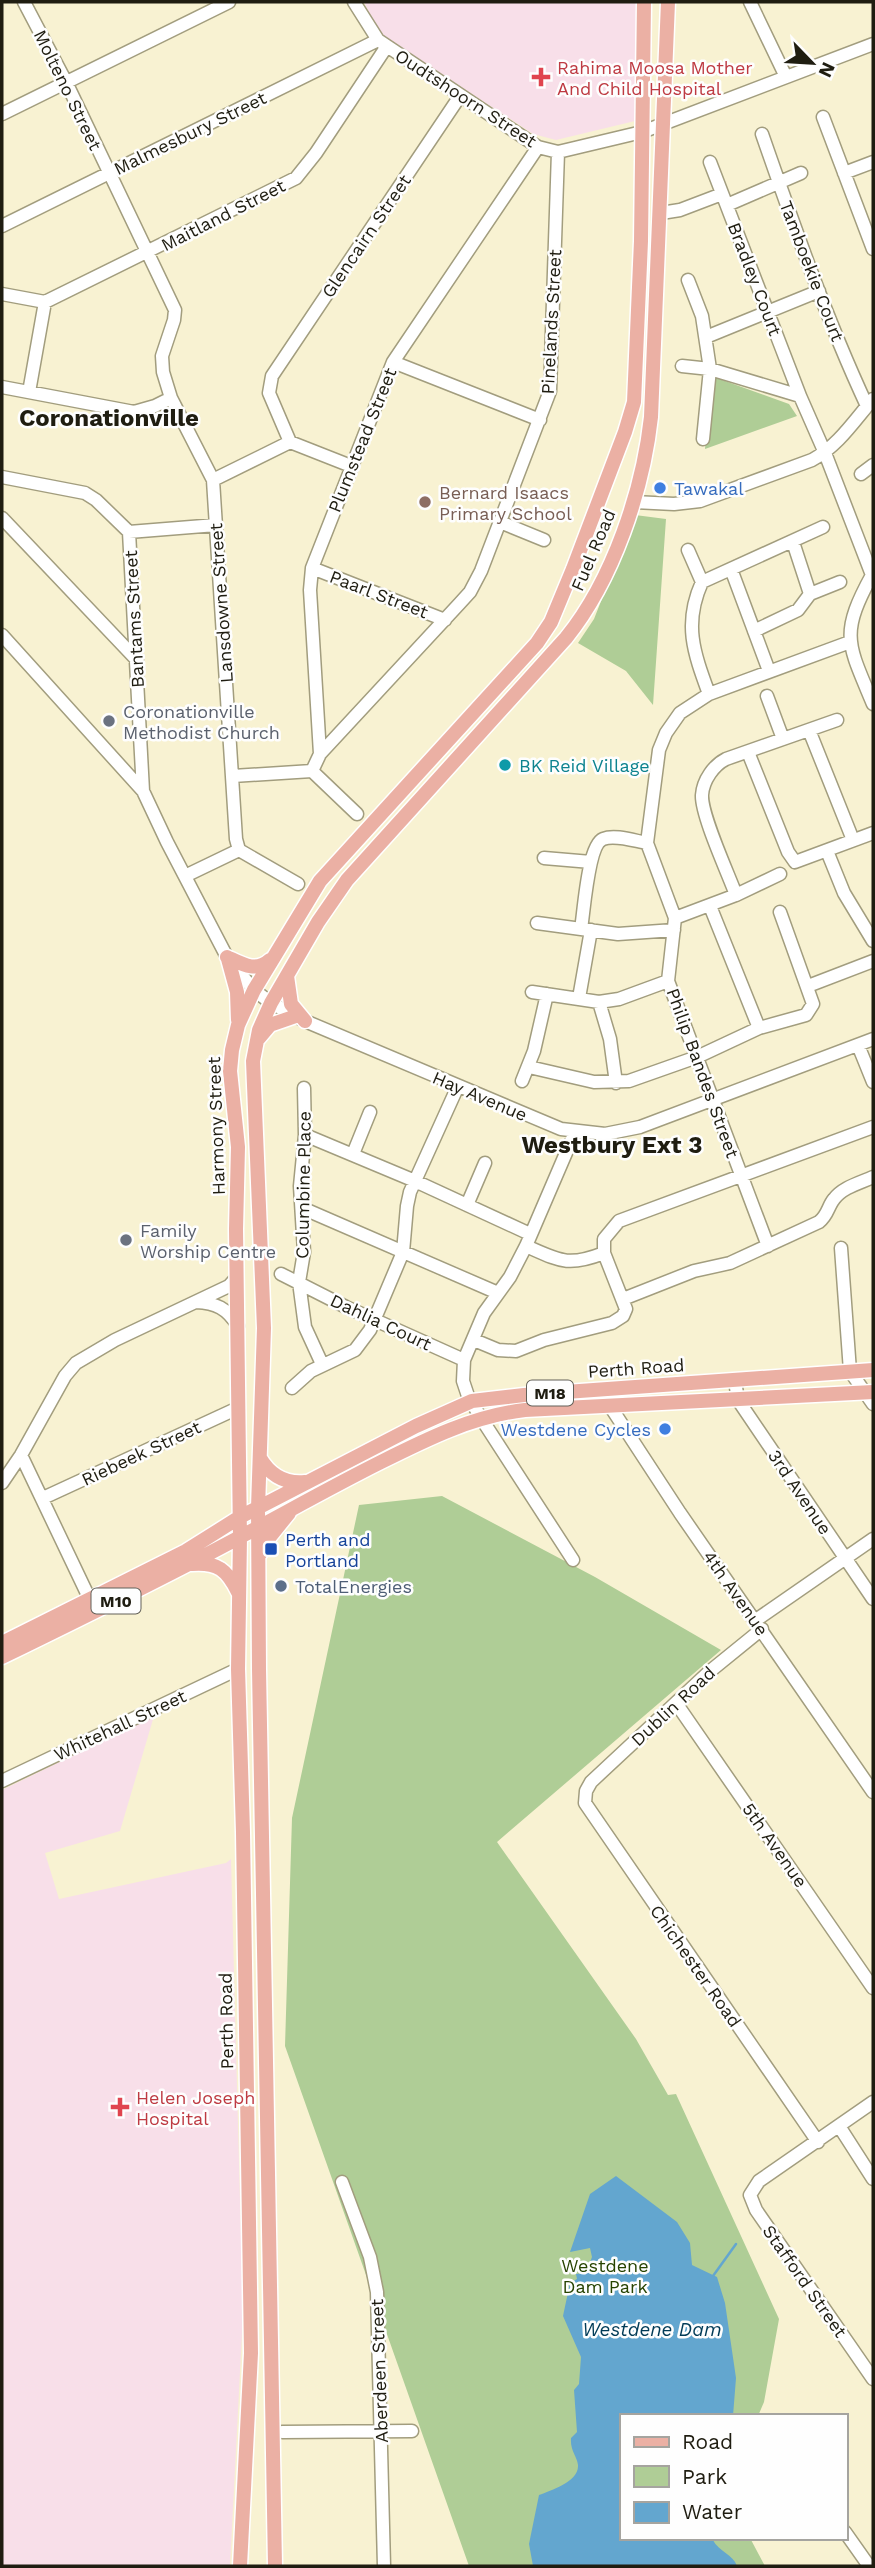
<svg xmlns="http://www.w3.org/2000/svg" width="875" height="2568" viewBox="0 0 875 2568" font-family="'Work Sans',sans-serif">
<rect width="100%" height="100%" fill="#f8f2d2"/>
<!-- medical -->
<path fill="#f8dfe9" d="M364,2h273l-2,119 -79,19 -23,-6 -154,-101z
M154,1716l-34,115 -75,22 14,46 167,-36 5,-4 12,455 -13,252h-228v-776z"/>
<!-- green -->
<path fill="#afcd96" d="M711,376l78,28 8,12 -92,33z
M635,515l31,4 -13,186 -27,-34 -48,-28 16,-24z
M442,1496l153,81 126,73 -224,192 139,197 32,56 8,-1 103,225 -15,83 -6,14h-137v122h129l15,28h-296l-184,-520 7,-228 67,-313z"/>
<!-- water -->
<path fill="#63a6cf" d="M616,2176l61,46 13,21 2,22 25,12 8,26 11,75 -3,38h-112v122h91c5,13 21,16 25,28h-204l-4,-22 10,-49c12,-5 40,-13 39,-30 -1,-9 -8,-14 -7,-27l6,-6 -3,-42 5,-6 2,-27 -18,-41 7,-33 7,-4 -1,-5 10,-1 6,-16 -2,-9 -20,4 20,-58z"/>
<g fill="none" stroke-linecap="round" stroke-linejoin="round">
<!-- stream -->
<path stroke="#63a6cf" stroke-width="2.5" d="M713,2276l23,-32"/>
<!-- minor casing -->
<g stroke="#a29d7e" stroke-width="15">
<path id="minor" d="M24,2l42,80 109,228 -1,10 -12,36 1,16 8,26 42,82 23,359 3,11
M354,2l24,38 160,107 20,5 84,-20 231,-88
M750,2l36,75
M2,114l227,-112
M823,117l50,132
M762,134c32,92 64,184 105,272
M710,162l90,234
M844,173l29,-11
M727,205l74,-32
M661,213l19,-3 42,-16
M2,226l376,-186
M688,280l14,36 8,53 -7,70
M2,294l43,8 251,-124 20,-25 71,-107
M706,337l113,-46
M393,362l147,58
M682,366l28,3 90,27 25,57 47,122c-33,60 -24,69 1,129
M2,387l132,25 21,-6 16,-8
M29,392l16,-90
M290,442l-21,-49 3,-17 188,-280
M861,474l12,-9
M2,477l83,16 11,7 33,32
M213,480l77,-38 61,24
M634,502l40,2 26,-3 112,-41c26,-14 42,-39 61,-61
M2,518l135,142
M500,522l44,18
M129,532l14,259
M129,532l87,-7
M793,542l17,52
M688,550l14,32c-19,42 -8,71 7,112
M312,568l133,52
M731,569l38,102
M702,582l121,-55
M754,631l44,-21 12,-16 30,-12
M2,635l141,156 24,51 61,117 26,31 17,13 34,18 256,108 44,5 35,-7 233,-88
M767,696l16,43
M809,730l44,110
M748,752l40,100 7,10 78,-29
M320,754l140,-151 10,-11 11,-21 69,-180 8,-239
M312,771l8,-17 -10,-164 2,-22 81,-206 145,-215
M233,776l79,-5 45,43
M827,851l17,42 29,48
M544,858l47,4
M185,876l54,-26 59,34
M736,895c-8,-22 -35,-80 -34,-100 1,-15 12,-30 24,-36l111,-39
M710,906l49,122
M675,918l61,-23 44,-21
M537,923l81,11 56,-4
M581,929c3,-18 7,-84 22,-90 12,-5 32,2 44,4
M808,986l65,-25
M532,992l67,10 20,-3 49,-18
M579,998l12,-68
M599,1002l11,37 6,44
M858,1045l15,37
M529,1067l65,15 35,-1 68,-24 62,-29 47,-13 7,-11 -33,-92
M522,1081l12,-30 13,-57
M304,1088l1,47 -5,51 4,66 -5,30 6,45 17,37
M305,1135l110,46 115,53
M353,1154l17,-42
M467,1205l18,-42
M302,1208l196,85
M526,1246c34,15 42,21 78,7v-14l15,-18 254,-94
M768,1246l-100,-265 7,-63 -28,-75 12,-93 7,-17 14,-20 29,-19 141,-52
M841,1248l9,123 23,33
M281,1274l65,33 118,53
M623,1299l71,-28 36,-8 89,-41c9,-7 9,-16 15,-23 9,-12 26,-16 39,-22
M196,1302c20,1 31,6 42,24
M474,1340l24,10 18,1 28,-11 68,-17 11,-7 3,-7 -22,-56
M735,1381l3,19 135,199
M292,1388l19,-17 44,-21 15,-20 33,-78 4,-46 3,-14 48,-106
M607,1390l3,16 70,107 193,279
M21,1455l72,151
M2,1483l19,-28 44,-79 11,-13 39,-23 114,-54 8,-9
M43,1498l195,-90
M573,1560l-92,-142 -13,-22 -5,-15 1,-21 20,-47 26,-36 16,-31 49,-114
M756,1620l117,-81
M762,1629l-53,43 -118,110 -5,9 -1,12 233,339
M676,1703l197,285
M2,1781l236,-112
M873,2102l-114,79 -9,14 6,15 117,169
M839,2126l34,53
M342,2182l28,75 7,35 7,274
M282,2432l130,-1
M845,2532l24,34"/>
</g>
<!-- major casing -->
<g stroke="#fff" stroke-width="17">
<path id="major" d="M227,957c15,7 29,16 43,3
M228,959l9,33 1,28
M287,976l4,28 14,17
M259,1038l11,-13 26,-9
M260,1458c10,17 25,26 45,24
M260,1554l8,-15 21,-26
M192,1564c26,-2 35,6 46,28
M2,1643l184,-92 54,-34 176,-91 56,-25 52,-6 349,-25
M2,1657c80,-39 160,-78 238,-120 47,-25 93,-51 141,-75 46,-23 92,-46 144,-52l348,-18
M240,2566l11,-213 -8,-521 -5,-163 2,-132 -4,-308 2,-82 -8,-76 2,-21 6,-25 16,-35 66,-109 217,-238 14,-21 22,-53 52,-137 9,-30 7,-161 3,-239
M275,2566l-16,-897 -1,-161 6,-180 -11,-267 6,-31 12,-27 47,-81 29,-42 219,-242c47,-58 77,-148 85,-221l17,-415"/>
</g>
<!-- minor -->
<use href="#minor" stroke="#fff" stroke-width="12"/>
<!-- major -->
<use href="#major" stroke="#ebb0a4" stroke-width="14"/>
</g>
<!-- markers -->
<g fill="#e0444e" stroke="#fefefe" stroke-width="2.5">
<path d="M537.5 66.5h7v7h7v7h-7v7h-7v-7h-7v-7h7z"/>
<path d="M116.5 2096.5h7v7h7v7h-7v7h-7v-7h-7v-7h7z"/>
</g>
<g fill="#3f7fe0" stroke="#fefefe" stroke-width="2.5">
<circle cx="660" cy="488" r="7"/>
<circle cx="665" cy="1429" r="7"/>
</g>
<circle fill="#8d6e63" stroke="#fefefe" stroke-width="2.5" cx="425" cy="502" r="7"/>
<g fill="#6b7280" stroke="#fefefe" stroke-width="2.5">
<circle cx="109" cy="721" r="7"/>
<circle cx="126" cy="1240" r="7"/>
</g>
<circle fill="#0f9aa8" stroke="#fefefe" stroke-width="2.5" cx="505" cy="765" r="7"/>
<rect fill="#1a4fb4" stroke="#fefefe" stroke-width="2.5" x="264" y="1542" width="14" height="14" rx="3.5"/>
<circle fill="#5c6f8a" stroke="#fefefe" stroke-width="2.5" cx="281" cy="1586" r="7"/>
<g text-anchor="middle" dominant-baseline="central" stroke-width="5" stroke-linejoin="round" paint-order="stroke">
<!-- shield labels -->
<g fill="#fefefe" stroke="#626058" stroke-width="2">
<rect x="527" y="1380.5" width="46" height="25" rx="5"/>
<rect x="91.5" y="1588.5" width="49" height="25" rx="5"/>
</g>
<g font-size="16" font-weight="bold" fill="#1f1d11">
<text x="550" y="1393">M18</text>
<text x="116" y="1601">M10</text>
</g>
<!-- health labels -->
<g font-size="18" fill="#be3a42" stroke="#fefefe" text-anchor="start">
<text x="557" y="67">Rahima Moosa Mother<tspan x="557" dy="21">And Child Hospital</tspan></text>
<text x="136" y="2097">Helen Joseph<tspan x="136" dy="21">Hospital</tspan></text>
</g>
<!-- street labels -->
<g font-size="18" fill="#1f1d11" stroke="#fefefe">
<text transform="translate(68 90) rotate(64)">Molteno Street</text>
<text transform="translate(466 98) rotate(33)">Oudtshoorn Street</text>
<text transform="translate(190 133) rotate(-26)">Malmesbury Street</text>
<text transform="translate(223 215) rotate(-27)">Maitland Street</text>
<text transform="translate(366 236) rotate(-56)">Glencairn Street</text>
<text transform="translate(812 271) rotate(69)">Tamboekie Court</text>
<text transform="translate(755 279) rotate(69)">Bradley Court</text>
<text transform="translate(551 322) rotate(-87)">Pinelands Street</text>
<text transform="translate(362 440) rotate(-68)">Plumstead Street</text>
<text transform="translate(593 550) rotate(-67)">Fuel Road</text>
<text transform="translate(379 594) rotate(21)">Paarl Street</text>
<text transform="translate(221 603) rotate(-94)">Lansdowne Street</text>
<text transform="translate(134 619) rotate(-93)">Bantams Street</text>
<text transform="translate(703 1073) rotate(70)">Philip Bandes Street</text>
<text transform="translate(480 1096) rotate(23)">Hay Avenue</text>
<text transform="translate(216 1126) rotate(-92)">Harmony Street</text>
<text transform="translate(303 1185) rotate(-89)">Columbine Place</text>
<text transform="translate(381 1322) rotate(25)">Dahlia Court</text>
<text transform="translate(636 1368) rotate(-4)">Perth Road</text>
<text transform="translate(141 1453) rotate(-25)">Riebeek Street</text>
<text transform="translate(800 1492) rotate(56)">3rd Avenue</text>
<text transform="translate(736 1593) rotate(55)">4th Avenue</text>
<text transform="translate(673 1706) rotate(-43)">Dublin Road</text>
<text transform="translate(120 1725) rotate(-25)">Whitehall Street</text>
<text transform="translate(775 1845) rotate(55)">5th Avenue</text>
<text transform="translate(696 1966) rotate(55)">Chichester Road</text>
<text transform="translate(226 2021) rotate(-91)">Perth Road</text>
<text transform="translate(805 2281) rotate(55)">Stafford Street</text>
<text transform="translate(379 2371) rotate(-92)">Aberdeen Street</text>
</g>
<!-- shop labels -->
<g font-size="18" fill="#366cbe" stroke="#fefefe" text-anchor="start">
<text x="674" y="488">Tawakal</text>
<text x="651" y="1429" text-anchor="end">Westdene Cycles</text>
</g>
<!-- education labels -->
<g font-size="18" fill="#785e54" stroke="#fefefe" text-anchor="start">
<text x="439" y="492">Bernard Isaacs<tspan x="439" dy="21">Primary School</tspan></text>
</g>
<!-- worship labels -->
<g font-size="18" fill="#5b616d" stroke="#fefefe" text-anchor="start">
<text x="123" y="711">Coronationville<tspan x="123" dy="21">Methodist Church</tspan></text>
<text x="140" y="1230">Family<tspan x="140" dy="21">Worship Centre</tspan></text>
</g>
<!-- culture labels -->
<g font-size="18" fill="#0d838f" stroke="#fefefe" text-anchor="start">
<text x="519" y="765">BK Reid Village</text>
</g>
<!-- transit labels -->
<g font-size="18" fill="#164399" stroke="#fefefe" text-anchor="start">
<text x="285" y="1539">Perth and<tspan x="285" dy="21">Portland</tspan></text>
</g>
<!-- service labels -->
<g font-size="18" fill="#4e5e75" stroke="#fefefe" text-anchor="start">
<text x="295" y="1586">TotalEnergies</text>
</g>
<!-- park labels -->
<g font-size="18" fill="#264300" stroke="#fefefe">
<text x="605" y="2265">Westdene<tspan x="605" dy="21">Dam Park</tspan></text>
</g>
<!-- water labels -->
<g font-size="19" font-style="italic" fill="#013b57" stroke="#fefefe">
<text x="652" y="2329">Westdene Dam</text>
</g>
<!-- district labels -->
<g font-size="24" font-weight="bold" fill="#1f1d11" stroke="#fefefe">
<text x="109" y="418">Coronationville</text>
<text x="612" y="1145">Westbury Ext 3</text>
</g>
</g>
<!-- border -->
<rect width="875" height="2568" fill="none" stroke="#1f1d11" stroke-width="7"/>
<!-- legend -->
<rect x="620" y="2414" width="228" height="126" fill="#fefefe" stroke="#a5a49f" stroke-width="2"/>
<rect x="634" y="2437" width="35" height="10" fill="#ebb0a4" stroke="#a5a49f" stroke-width="2"/>
<text x="682" y="2449" font-size="21" fill="#1f1d11">Road</text>
<rect x="634" y="2466" width="35" height="21" fill="#afcd96" stroke="#a5a49f" stroke-width="2"/>
<text x="682" y="2484" font-size="21" fill="#1f1d11">Park</text>
<rect x="634" y="2502" width="35" height="21" fill="#63a6cf" stroke="#a5a49f" stroke-width="2"/>
<text x="682" y="2519" font-size="21" fill="#1f1d11">Water</text>
<!-- north arrow -->
<g transform="translate(812 63) rotate(115)" stroke="#fefefe" stroke-width="5" paint-order="stroke">
<path d="M0-5L12 26L0 18L-12 26Z" fill="#1f1d11"/>
<text y="-10" font-size="19" font-weight="bold" text-anchor="middle" fill="#1f1d11">N</text>
</g>
</svg>
